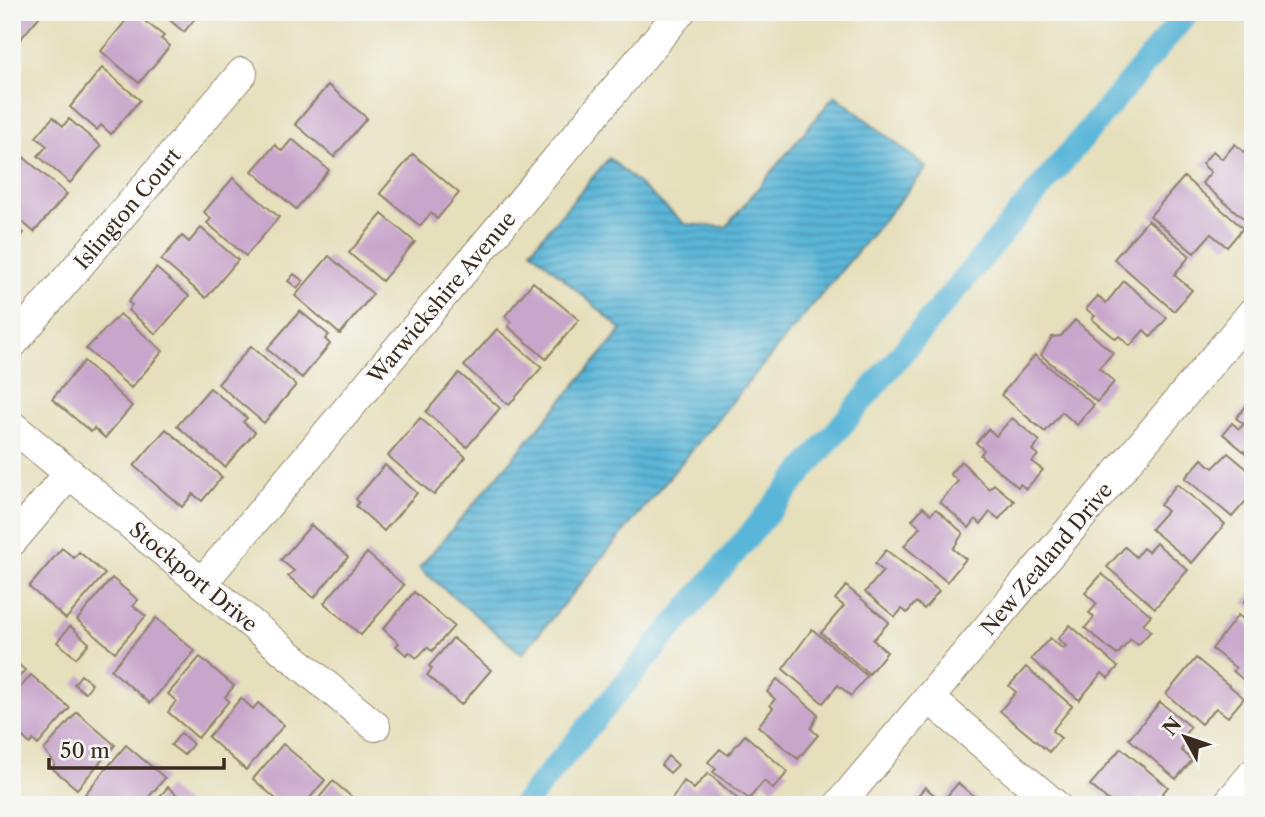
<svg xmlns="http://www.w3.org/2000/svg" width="1265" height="817" viewBox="0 0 1265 817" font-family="'Libre Caslon Text',serif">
<defs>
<pattern id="water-rules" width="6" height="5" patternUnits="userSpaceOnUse" patternTransform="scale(1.75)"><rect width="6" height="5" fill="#5ab6d8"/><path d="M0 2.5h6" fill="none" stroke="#4c94af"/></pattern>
</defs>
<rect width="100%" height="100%" fill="#f6f6f2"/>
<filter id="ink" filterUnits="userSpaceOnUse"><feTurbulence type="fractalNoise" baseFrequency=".0143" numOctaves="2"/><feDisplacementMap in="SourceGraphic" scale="14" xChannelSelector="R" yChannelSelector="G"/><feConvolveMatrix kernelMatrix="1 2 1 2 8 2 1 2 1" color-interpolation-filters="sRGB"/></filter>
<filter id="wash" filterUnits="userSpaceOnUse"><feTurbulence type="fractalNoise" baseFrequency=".00686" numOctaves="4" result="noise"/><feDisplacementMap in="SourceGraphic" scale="28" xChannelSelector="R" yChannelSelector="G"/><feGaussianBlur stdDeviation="1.57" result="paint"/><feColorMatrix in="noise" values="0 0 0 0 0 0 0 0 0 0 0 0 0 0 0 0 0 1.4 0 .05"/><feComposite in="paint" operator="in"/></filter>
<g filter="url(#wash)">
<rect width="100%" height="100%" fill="#e6dfbb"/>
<!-- water -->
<path fill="url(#water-rules)" stroke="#4a707b" stroke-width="2" d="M835,95l92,73 -405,486 -103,-86 203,-238 -91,-80 78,-92 76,66 41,3z"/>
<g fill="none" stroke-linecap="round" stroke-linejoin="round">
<!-- canal -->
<path stroke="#5ab6d8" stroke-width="24" d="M523,805l665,-793"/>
</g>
<g id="blocks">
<!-- building -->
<path fill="#c8a5cb" d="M12,12h21l6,5 -27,32z
M133,12l31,24 -3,3 9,7 -31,37 -38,-32z
M160,12h40l-16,20z
M102,68l38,32 -29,34 -10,-9 -4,5 -27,-23z
M328,85l39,33 -33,39 -39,-33z
M53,117l10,9 6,-7 32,27 -31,37 -32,-27 9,-10 -11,-9z
M292,139l37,31 -33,39 -44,-38 23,-26 7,6z
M1235,144l18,16v59l-4,4 -47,-40 9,-11 -9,-8 11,-13 9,8z
M413,154l46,39 -22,26 -6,-6 -11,13 -40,-33z
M21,155l46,39 -33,38 -22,-19v-48z
M1184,177l59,51 -16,19 -16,-13 -17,19 -44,-37z
M233,178l46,39 -33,39 -39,-33 4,-4 -7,-7z
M382,214l33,28 -33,39 -33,-28z
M1148,220l42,36 -16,19 18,15 -18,21 -60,-52z
M12,223l12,10 -10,12 7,6 -9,10z
M201,228l37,32 -32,38 -45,-38 21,-24 7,6z
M329,256l44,38 -33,40 -45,-38z
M156,268l33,28 -33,38 -28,-24 4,-5 -4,-3z
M294,274l9,7 -6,7 -9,-7z
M1124,281l43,37 -16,19 -7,-7 -14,16 -11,-10 -3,3 -24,-20 3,-3 -9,-7 12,-13 8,7z
M533,282l46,38 -33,39 -38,-33 3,-4 -6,-6z
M300,311l29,24 -4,4 5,5 -28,34 -35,-29z
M120,314l43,37 -32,37 -45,-39z
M1075,320l38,33 -14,15 15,14 -17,20 -56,-47 11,-18 9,-1z
M497,329l45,38 -33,38 -45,-39z
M251,346l45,39 -32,38 -46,-39z
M1035,355l59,50 -17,20 -15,-13 -17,20 -44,-37z
M84,361l48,45 -27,32 -11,-10 -3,4 -39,-33z
M459,373l41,35 -33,39 -41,-35z
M210,388l37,30 -4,4 12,10 -30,35 -48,-41z
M1253,398v61l-30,-25 9,-11 7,6 5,-5 -8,-6z
M420,418l46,39 -32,38 -46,-39z
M1012,418l28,23 -8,9 6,5 -6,7 11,8 -17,19 -6,-5 -2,3 -38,-32 4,-5 -8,-7 12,-14 8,7z
M166,429l56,48 -20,24 -9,-7 -11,13 -48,-41z
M1228,453l25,21v19l-21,24 -47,-39 17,-19 11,9z
M961,461l28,28 5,-5 20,17 -15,18 -9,-7 -9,12 -5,-5 -7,9 -29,-26 18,-21 -8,-7z
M385,465l32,28 -33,38 -28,-25 3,-4 -3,-3z
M1177,484l48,40 -33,39 -41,-34 16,-18 -7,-6z
M923,507l8,7 5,-5 27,24 -10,16 13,10 -19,23 -43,-36 16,-19 -8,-7z
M311,525l37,32 -34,41 -26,-22 6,-5 -13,-11z
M1156,543l32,27 -33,38 -48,-41 18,-20 11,10 7,-9 5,4z
M62,548l12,10 5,-6 26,22 -39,45 -37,-32z
M886,550l53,41 -15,18 -8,-7 -9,11 -5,-4 -7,8 -30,-25 18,-21 -8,-7z
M367,553l37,32 -43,50 -37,-32z
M1102,574l49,41 -8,9 8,7 -13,14 -7,-6 -14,16 -32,-27 9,-11 -5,-4 8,-9 -12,-11z
M112,578l26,22 -5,6 13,10 -31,36 -38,-32z
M846,586l43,36 -16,18 14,12 -18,22 -48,-41 23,-27 -9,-7z
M1253,591v19l-9,-8z
M414,592l40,34 -22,25 -5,-4 -10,11 -8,-6 -3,3 -10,-9 3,-3 -16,-14z
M1238,615l15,12v61l-20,-17 3,-3 -24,-19z
M156,618l39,33 -45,52 -39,-33z
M1070,625l48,42 -10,11 -6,-5 -23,27 -48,-41 19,-21 13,11 3,-3 -8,-7z
M70,626l19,17 -13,15 -19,-16z
M812,629l55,47 -16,20 -13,-11 -15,18 -40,-34z
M453,638l38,32 -30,35 -34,-30 5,-6 -3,-3z
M200,657l34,29 -9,11 4,4 -31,37 -30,-26 8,-11 -8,-7z
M1196,658l48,40 -16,19 -12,-9 -15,16 -35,-30z
M12,659l13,11 -13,15z
M1026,667l46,39 -20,25 9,7 -12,14 -49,-41 16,-19 -7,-6z
M31,675l39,33 -32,37 -5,-5 -3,4 -7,-7 -4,5 -7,-5v-40z
M81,675l11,9 -7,9 -11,-9z
M777,679l41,35 -7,15 7,6 -20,24 -40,-33 15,-18 -3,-3 5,-6 -8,-7z
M241,698l12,11 5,-6 26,22 -38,45 -38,-33z
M1160,702l31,25 -8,9 5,5 -7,9 11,10 -16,19 -47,-40z
M77,712l38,33 -38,44 -25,-21 3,-4 -11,-14z
M181,733l12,11 -9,11 -13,-10z
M745,735l43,37 -15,17 -9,-8 -15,18 -36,-27 3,-3 -8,-7 12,-13 8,6z
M283,744l42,36 -21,25h-21l-30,-26z
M126,745l39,33 -23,27h-44l-13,-11z
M1121,748l47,39 -15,18 -12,-7 -5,7h-22l-24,-20z
M668,756l10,9 -8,8 -9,-8z
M708,773l30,26 -5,6h-65l16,-24 10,8z
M333,781l28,24h-48z
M958,783l26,22h-74l15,-18 17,15z
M168,787l20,18h-36z"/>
</g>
</g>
<g filter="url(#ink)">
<use href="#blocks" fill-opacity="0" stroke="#90846c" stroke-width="2"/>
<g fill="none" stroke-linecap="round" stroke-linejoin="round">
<!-- minor casing -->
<g stroke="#90846c" stroke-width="32">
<g id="minor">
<path id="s1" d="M12,344l230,-271"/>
<path id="s2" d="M12,426l363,300"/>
<path d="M12,541l58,-68"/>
<path id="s3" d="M202,583l478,-571"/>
<path d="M929,698l126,107"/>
<path id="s4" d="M839,805l414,-493"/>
<path d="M1227,805l26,-31"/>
</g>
</g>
<!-- minor -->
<use href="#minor" stroke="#fff" stroke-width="30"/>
</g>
</g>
<g text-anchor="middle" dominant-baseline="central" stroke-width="6" stroke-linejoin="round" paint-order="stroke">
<!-- street labels -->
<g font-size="21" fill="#3b2a1e" stroke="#f6f6f2">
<text stroke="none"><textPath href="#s1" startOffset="178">Islington Court</textPath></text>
<text stroke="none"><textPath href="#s3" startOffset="373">Warwickshire Avenue</textPath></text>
<text stroke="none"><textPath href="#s4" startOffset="322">New Zealand Drive</textPath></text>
<text stroke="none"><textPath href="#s2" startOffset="236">Stockport Drive</textPath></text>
</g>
</g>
<!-- margin -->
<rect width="1265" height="817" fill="none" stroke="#f6f6f2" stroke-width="42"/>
<!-- north arrow -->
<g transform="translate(1185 737) rotate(310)" stroke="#f6f6f2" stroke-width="5" paint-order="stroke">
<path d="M0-5L12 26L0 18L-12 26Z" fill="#3b2a1e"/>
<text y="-10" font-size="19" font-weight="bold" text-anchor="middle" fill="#3b2a1e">N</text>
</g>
<!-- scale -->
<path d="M49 758v10h175v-10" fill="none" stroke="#3b2a1e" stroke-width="3.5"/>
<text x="60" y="758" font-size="21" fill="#3b2a1e" stroke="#f6f6f2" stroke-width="5" paint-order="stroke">50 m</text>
</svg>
